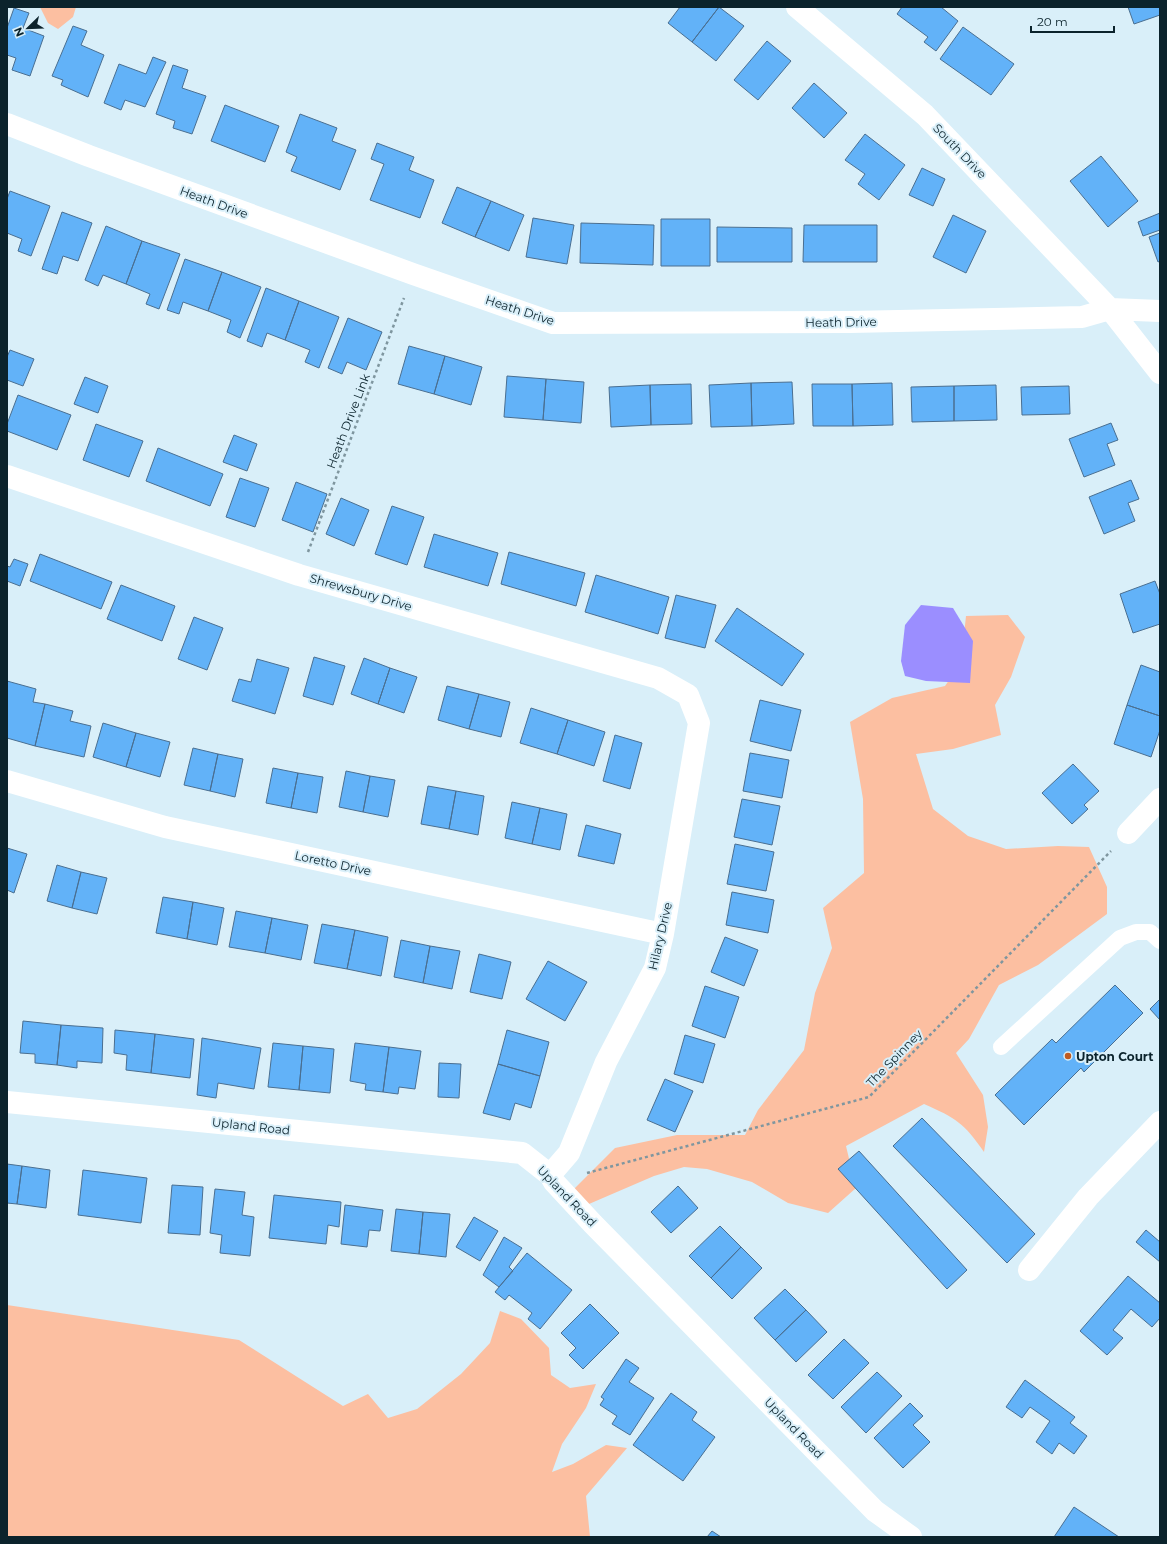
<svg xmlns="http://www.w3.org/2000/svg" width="1167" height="1544" viewBox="0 0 1167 1544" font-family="Montserrat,sans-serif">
<rect width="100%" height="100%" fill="#d9eff9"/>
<!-- green -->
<path fill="#fcbfa1" d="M40,7h36l-3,10 -15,12 -10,-6z
M1008,615l17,22 -14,40 -16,28 6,30 -48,14 -37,5 17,55 35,27 38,13 52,-3 31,1 18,40v27l-69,51 -39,20 -30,54 -13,14 27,42 5,32 -4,25c-20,-29 -28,-34 -60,-48l-78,42 10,42 -28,25 -40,-10 -36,-21 -45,-13 -23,-2 -30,9 -72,31 -13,-13 46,-46 62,-13h68l13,-25 46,-60 11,-57 17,-45 -9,-40 41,-35 -1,-74 -13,-77 42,-24 53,-12 16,-23 5,-47z
M7,1305l232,35 104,66 25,-12 20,24 29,-9 44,-35 29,-31 10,-32 21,8 28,29 2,27 19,13 26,-4 -10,24 -24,36 -10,28 21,-8 33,-19 21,3 -41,48 4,41h-583z"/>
<!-- water -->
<path fill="#9b8eff" d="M921,605l32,3 20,33 -3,42 -44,-2 -21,-5 -4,-15 4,-36z"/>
<!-- building -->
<path fill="#62b2f8" stroke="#4a6f91" d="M680,7h39l-27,35 -24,-19z
M719,7l25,19 -28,35 -24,-19z
M902,7h39l17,14 -22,30 -12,-9 4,-5 -31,-23z
M1128,7h32v8l-26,9z
M14,8l15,5 -6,15 21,8 -14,40 -18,-6 4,-12 -9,-3v-27z
M73,26l14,5 -6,14 23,10 -16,42 -27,-12 2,-5 -11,-4z
M963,27l51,37 -23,31 -51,-36z
M767,41l24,20 -33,39 -24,-20z
M153,57l13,5 -21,45 -20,-7 -4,10 -17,-7 15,-39 27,10z
M173,65l15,5 -6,18 24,8 -14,38 -19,-6 2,-7 -19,-7z
M814,83l33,30 -23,25 -32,-30z
M225,105l54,21 -14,36 -54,-21z
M300,114l37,14 -5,13 24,9 -16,40 -49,-19 6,-14 -11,-5z
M865,134l40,31 -26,35 -21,-16 7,-10 -20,-14z
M377,143l37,14 -5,13 25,10 -14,38 -50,-18 14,-36 -13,-5z
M1101,156l37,45 -30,26 -38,-46z
M922,168l23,11 -12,27 -24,-11z
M457,187l34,14 -16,36 -33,-14z
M10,191l40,15 -19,50 -13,-5 4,-12 -15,-6v-34z
M491,201l33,14 -15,36 -34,-14z
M62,212l30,11 -14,38 -15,-5 -6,18 -15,-5z
M1160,213v17l-17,6 -5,-14z
M953,215l33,16 -20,42 -33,-16z
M533,218l41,7 -7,39 -41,-7z
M661,219h49v47h-49z
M581,223l73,2 -1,40 -73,-2z
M804,225h73v37h-74z
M106,226l36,15 -16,43 -23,-9 -5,11 -13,-6z
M717,227l75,1v34h-75z
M1160,233v28l-2,1 -9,-25z
M142,241l38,13 -21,55 -13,-5 4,-10 -24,-10z
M185,259l37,13 -14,39 -25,-9 -4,12 -12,-4z
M222,272l39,15 -21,51 -13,-6 4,-12 -23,-9z
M266,288l33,13 -14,39 -18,-7 -5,14 -15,-6z
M299,301l40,16 -20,51 -14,-6 5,-12 -25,-10z
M348,318l34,14 -16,38 -19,-8 -5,12 -14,-6z
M409,346l36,10 -11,38 -36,-10z
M10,350l24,9 -11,27 -16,-6v-23z
M445,356l37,11 -11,38 -37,-11z
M507,376l39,3 -3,41 -39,-3z
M85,377l23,9 -10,27 -24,-9z
M546,379l38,3 -3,41 -38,-3z
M792,382l2,42 -42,2 -1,-43z
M751,383l1,43 -41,1 -2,-42z
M892,383l1,42 -40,1 -1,-42z
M691,384l1,40 -41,1 -1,-40z
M812,384h40l1,42h-40z
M650,385l1,40 -40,2 -2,-40z
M996,385l1,35 -43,1v-35z
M954,386v35l-42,1 -1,-35z
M1069,386l1,28 -48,1 -1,-28z
M18,395l53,20 -14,35 -50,-19v-7z
M1111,423l7,17 -11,4 8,21 -31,12 -15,-38z
M96,424l47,17 -14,36 -46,-17z
M234,435l23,9 -10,27 -24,-9z
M158,448l65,26 -13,32 -64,-25z
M240,478l29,10 -14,39 -29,-10z
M1131,480l8,19 -11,4 7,18 -31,13 -15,-37z
M296,482l31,12 -14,38 -31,-12z
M341,498l28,12 -15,36 -28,-12z
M392,506l32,11 -17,48 -32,-11z
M434,534l64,19 -10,33 -64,-19z
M509,552l76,21 -9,33 -75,-22z
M40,554l72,28 -11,27 -71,-28z
M14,559l14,5 -8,22 -13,-5v-15l3,1z
M596,575l73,22 -11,37 -73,-22z
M1155,581l5,13v30l-27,9 -13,-39z
M121,585l54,21 -13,35 -55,-22z
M676,595l40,10 -11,43 -40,-10z
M737,608l67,46 -22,32 -67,-45z
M194,617l29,11 -16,42 -29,-11z
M314,657l31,9 -12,39 -30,-9z
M364,658l26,10 -12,36 -27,-10z
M257,659l32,9 -14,46 -43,-13 7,-22 12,3z
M1141,665l19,7v44l-33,-11z
M390,668l27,9 -13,36 -26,-9z
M7,681l29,8 -3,13 12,2 -10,42 -28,-8z
M447,686l32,8 -10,35 -31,-9z
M479,694l31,8 -9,35 -32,-8z
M760,700l41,10 -10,41 -41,-10z
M45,704l28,7 -3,10 21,5 -7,31 -49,-11z
M1127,705l33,11v14l-9,27 -37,-13z
M531,708l37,12 -11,34 -37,-11z
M568,720l37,12 -11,34 -37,-12z
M103,723l33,10 -10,34 -33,-10z
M136,733l34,9 -10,35 -34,-10z
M615,735l27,8 -12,46 -27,-8z
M193,748l25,6 -8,37 -26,-6z
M750,753l39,7 -7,38 -39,-7z
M218,754l25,5 -8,38 -25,-6z
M1073,764l26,27 -15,14 4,4 -16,15 -30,-31z
M273,768l25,5 -7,35 -25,-5z
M346,771l24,5 -7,36 -24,-5z
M298,773l25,4 -6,36 -26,-5z
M370,776l25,4 -7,37 -25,-5z
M428,786l28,5 -7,38 -28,-5z
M456,791l28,5 -6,39 -29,-6z
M742,799l38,7 -8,39 -38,-8z
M512,802l28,6 -8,36 -27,-6z
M540,808l27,6 -7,36 -28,-6z
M586,825l35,9 -7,30 -36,-8z
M735,844l39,8 -8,39 -39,-7z
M7,848l20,6 -13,39 -7,-3z
M57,865l24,7 -9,36 -25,-7z
M81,872l26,6 -10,36 -25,-6z
M732,892l42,8 -6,33 -42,-8z
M163,897l30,5 -6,37 -31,-6z
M193,902l31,6 -7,37 -30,-6z
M236,911l36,7 -7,35 -36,-6z
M272,918l36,7 -7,35 -36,-7z
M322,924l33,6 -8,39 -33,-6z
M355,930l33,7 -7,39 -34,-7z
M725,937l33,13 -14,36 -33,-14z
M401,940l29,6 -7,37 -29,-6z
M430,946l30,5 -8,38 -29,-6z
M479,954l32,8 -9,37 -32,-7z
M548,961l39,21 -22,39 -39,-22z
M1115,985l28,28 -59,59 -3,-4 -57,57 -29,-30 57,-56 4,4z
M705,986l34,11 -14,41 -33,-12z
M1160,999v21l-10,-11z
M23,1021l38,4 -4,40 -22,-2v-9l-15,-1z
M61,1025l42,3 -1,35 -25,-2v7l-20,-3z
M115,1030l40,4 -4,39 -25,-3 1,-15 -13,-2z
M507,1030l42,12 -9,34 -42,-12z
M155,1034l39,5 -4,39 -39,-5z
M685,1035l30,9 -12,39 -29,-9z
M202,1038l59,10 -7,41 -36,-6 -2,15 -19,-3z
M273,1043l30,3 -4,44 -31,-3z
M355,1043l34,4 -6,45 -18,-2 1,-6 -16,-3z
M303,1046l31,3 -4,44 -31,-3z
M389,1047l32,4 -6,38 -16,-2 -1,7 -15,-2z
M439,1063l22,1 -2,34 -21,-1z
M498,1064l42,12 -9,32 -16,-5 -5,17 -27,-7z
M665,1079l28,12 -18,41 -28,-12z
M922,1118l113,116 -28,29 -114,-117z
M859,1151l108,119 -20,19 -109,-120z
M7,1164l15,2 -5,38 -10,-1z
M22,1166l28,4 -4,38 -29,-4z
M83,1170l64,8 -6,45 -63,-8z
M172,1185l31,2 -3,48 -32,-2z
M678,1186l20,22 -27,25 -20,-21z
M215,1189l30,3 -3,23 12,2 -4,39 -30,-3 2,-18 -12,-2z
M274,1195l67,7 -2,25 -11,-2 -2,19 -57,-6z
M345,1205l38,5 -3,21 -11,-1 -2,17 -26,-3z
M396,1209l27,3 -4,42 -28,-3z
M423,1212l27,2 -4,43 -27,-3z
M474,1217l24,14 -18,30 -24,-14z
M720,1226l21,21 -30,31 -22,-22z
M1146,1230l14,12v20l-24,-20z
M504,1237l18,11 -13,19 4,4 -14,16 -16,-12z
M741,1247l21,21 -30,31 -21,-21z
M527,1253l45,37 -32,39 -12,-10 4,-6 -23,-18 -4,5 -10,-8z
M1128,1276l32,27v15l-8,9 -21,-18 -18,21 10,8 -16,17 -27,-24z
M785,1289l21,21 -31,30 -21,-22z
M590,1304l29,29 -36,36 -14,-14 7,-7 -15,-15z
M806,1310l21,22 -31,30 -21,-22z
M844,1339l25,24 -36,36 -25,-24z
M626,1359l13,9 -10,14 25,16 -24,37 -18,-11 5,-8 -17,-11 4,-6 -3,-2z
M877,1372l25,24 -36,37 -25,-26z
M1025,1380l50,37 -5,6 17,13 -13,18 -15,-11 -7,11 -16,-12 14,-21 -20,-14 -8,11 -16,-11z
M671,1393l26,19 -5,8 23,17 -32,44 -50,-36z
M910,1403l13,13 -10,9 17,17 -27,26 -29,-30z
M1074,1507l45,30h-65z
M712,1531l9,6h-14z"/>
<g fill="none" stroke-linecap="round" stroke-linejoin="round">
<!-- path -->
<path stroke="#7f969f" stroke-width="2.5" stroke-dasharray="3 3" stroke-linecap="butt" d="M308,552l96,-254
M587,1173l282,-76 242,-246"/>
<!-- lane -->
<path stroke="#fff" stroke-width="16" d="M1001,1047l119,-109 16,-6h14l10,9"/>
<!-- street -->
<path stroke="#fff" stroke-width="22" d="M797,7l128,108 185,194 50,64
M7,124l82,32 324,118 140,49 297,-1 232,-5 28,-8 50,2
M7,476l292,99 359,103 30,17 11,28 -36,211 -8,34 -49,94 -37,91 -19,22
M7,781l158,46 498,107
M1128,833l32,-34
M7,1102l515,51 28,22 4,7 39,42 282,287 36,26
M1029,1270l59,-73 72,-75"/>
</g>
<!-- markers -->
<circle fill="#bf5c23" stroke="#d9eff9" stroke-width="1.5" cx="1068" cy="1056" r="4"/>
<g text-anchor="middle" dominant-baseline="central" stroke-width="4" stroke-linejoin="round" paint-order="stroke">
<!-- street labels -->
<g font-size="12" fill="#0b232c" stroke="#d9eff9">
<text transform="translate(960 151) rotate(46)">South Drive</text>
<text transform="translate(214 202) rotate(20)">Heath Drive</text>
<text transform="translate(520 310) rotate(18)">Heath Drive</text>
<text transform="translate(841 322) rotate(-1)">Heath Drive</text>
<text transform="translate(348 421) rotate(-69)">Heath Drive Link</text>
<text transform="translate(361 592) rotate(16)">Shrewsbury Drive</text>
<text transform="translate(333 863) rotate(12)">Loretto Drive</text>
<text transform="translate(660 936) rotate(-77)">Hilary Drive</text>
<text transform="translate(894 1058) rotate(-46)">The Spinney</text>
<text transform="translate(251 1126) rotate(6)">Upland Road</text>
<text transform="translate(567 1196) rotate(46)">Upland Road</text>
<text transform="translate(794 1428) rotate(46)">Upland Road</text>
</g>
<!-- poi labels -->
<g font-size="12" font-weight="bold" fill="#0b232c" stroke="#d9eff9" text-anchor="start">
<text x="1076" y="1056">Upton Court</text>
</g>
</g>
<!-- border -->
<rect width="1167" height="1544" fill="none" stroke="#0b232c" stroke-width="16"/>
<!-- north arrow -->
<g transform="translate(28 28) rotate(247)" stroke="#d9eff9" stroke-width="3" paint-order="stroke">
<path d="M0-3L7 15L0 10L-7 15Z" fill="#0b232c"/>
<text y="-6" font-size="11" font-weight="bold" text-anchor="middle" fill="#0b232c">N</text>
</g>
<!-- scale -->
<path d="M1031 26v6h83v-6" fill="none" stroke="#0b232c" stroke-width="2"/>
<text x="1037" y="26" font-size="12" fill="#0b232c" stroke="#d9eff9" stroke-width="3" paint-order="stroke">20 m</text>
</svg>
